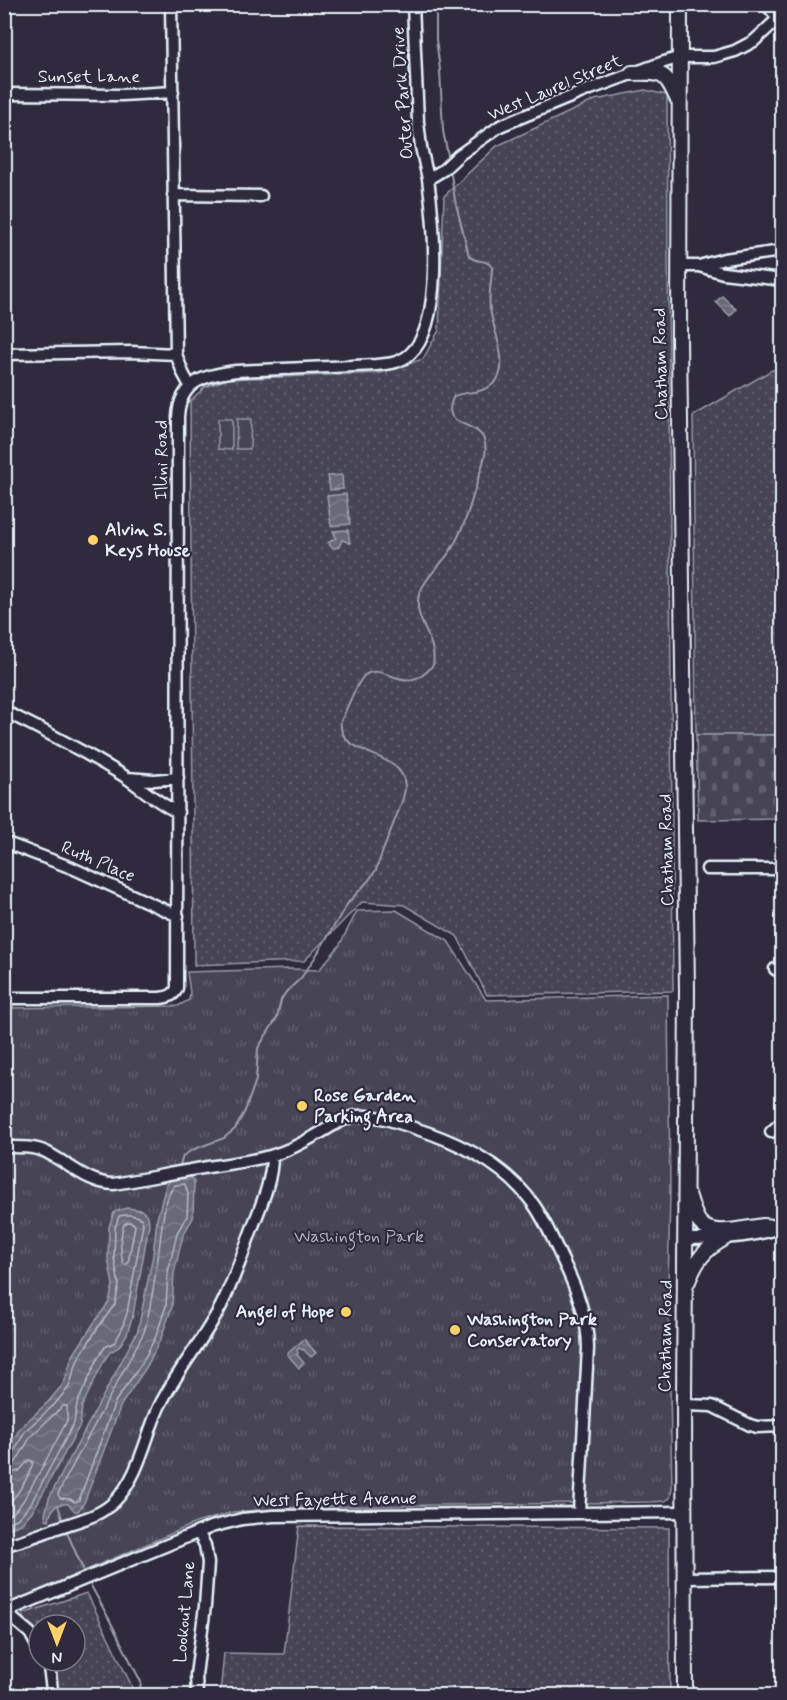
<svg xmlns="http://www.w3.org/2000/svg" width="787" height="1700" viewBox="0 0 787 1700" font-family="Mynerve,sans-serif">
<defs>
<pattern id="grass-dots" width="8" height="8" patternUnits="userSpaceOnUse" patternTransform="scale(1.5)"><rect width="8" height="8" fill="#464455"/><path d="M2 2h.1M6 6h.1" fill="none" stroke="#615f6e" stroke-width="1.8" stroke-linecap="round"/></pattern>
<pattern id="cemetery-stones" width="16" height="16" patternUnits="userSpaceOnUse" patternTransform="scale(1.5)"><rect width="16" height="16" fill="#464455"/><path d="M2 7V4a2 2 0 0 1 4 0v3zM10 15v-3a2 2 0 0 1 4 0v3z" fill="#615f6e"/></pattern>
<pattern id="park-tufts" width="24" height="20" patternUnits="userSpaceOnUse" patternTransform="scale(1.5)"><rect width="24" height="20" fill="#464455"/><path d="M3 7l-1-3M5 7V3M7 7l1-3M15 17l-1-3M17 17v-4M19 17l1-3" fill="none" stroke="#615f6e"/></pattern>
<pattern id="water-waves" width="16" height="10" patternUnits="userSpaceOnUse" patternTransform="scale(1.5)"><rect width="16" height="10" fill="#696978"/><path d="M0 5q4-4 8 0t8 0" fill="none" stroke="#7e7f8c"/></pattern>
</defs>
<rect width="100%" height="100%" fill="#2f2a3d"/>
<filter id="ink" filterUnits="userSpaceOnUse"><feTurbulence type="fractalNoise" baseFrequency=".0167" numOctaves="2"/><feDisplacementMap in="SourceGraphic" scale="12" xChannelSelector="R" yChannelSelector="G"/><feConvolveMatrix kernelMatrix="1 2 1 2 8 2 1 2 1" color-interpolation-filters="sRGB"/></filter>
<g filter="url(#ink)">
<!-- grass -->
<path fill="url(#grass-dots)" stroke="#979aa6" stroke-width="1.5" d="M645,90l22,5 6,896 -186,4 -30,-59 -53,-31 -42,-3 -58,59 -110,4 -4,-564 15,-14 22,-8 154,-6 42,-14 16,-29 5,-134 53,-50 98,-46z
M772,370h10v365h-86l-3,-319z
M299,1526l370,2 1,167h-450l4,-42 60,1z
M87,1593l49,102h-78l-1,-26 -5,-8h23v-36h-36v16l-17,-27z"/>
<!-- cemetery -->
<path fill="url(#cemetery-stones)" stroke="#979aa6" stroke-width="1.5" d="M696,735h86v84l-84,1z"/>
<!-- park -->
<path fill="url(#park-tufts)" stroke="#979aa6" stroke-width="1.5" d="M396,910l52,31 38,59 182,-5 2,195 -2,101 4,198 -2,9 -5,3 -14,1 -350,5 -68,5 -37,11 -191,82v-597l173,-2 11,-6 1,-7 -3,-21 104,-3 28,1 20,-24 18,-35z"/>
<!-- pitch -->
<path fill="#464455" stroke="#979aa6" stroke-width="1.5" d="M218,419h14v31l-14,-1z
M237,419h14l-1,30h-14z"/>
<!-- water -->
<path fill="url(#water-waves)" stroke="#9c9fab" stroke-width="1.5" d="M722,296l14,13 -6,7 -14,-14z
M782,404v34c-10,-10 -8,-23 0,-34z
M342,475l1,14 -13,1 -2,-14z
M346,494l4,30 -19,2 -4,-30z
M348,530l2,13 -8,-3 -3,7 -4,1 -5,-2 -1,-4 7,-4 -3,-7z
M188,1176l4,2 2,4 -1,36 -10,17 -9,38 -2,34 -11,31 -14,28 -26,39 -37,98 -6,8h-3l-7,-7c-12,-2 -17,5 -19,16l-3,-1 -1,-5 4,-16 89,-168 15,-75 4,-36 9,-34 6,-6z
M127,1208l14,2 7,6 1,8 -16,91 -6,19 -8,13 -9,5 -6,9 -22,45 -2,19 -46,84 -13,15 -16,6v-75l15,-27 29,-27 15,-18 8,-26 20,-31 17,-24 4,-17 -5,-27 1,-31 5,-15z
M304,1339l12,14 -5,4 -8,-8 -1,1 -3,-2 -2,2 1,3 -1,2 7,8 -5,5 -12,-14z"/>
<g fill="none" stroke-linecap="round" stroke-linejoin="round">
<!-- shore -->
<path stroke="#b5bbc5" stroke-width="1.5" d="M185,1184l3,10 -1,22 -10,17 -9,39 -2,34 -10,30 -14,27 -27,39 -36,98 -4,2 -5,-3 -10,-1 -2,-4 6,-12 80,-150c7,-24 10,-49 14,-74 3,-18 4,-60 17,-73z
M128,1222l5,1 2,3 -7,37 -3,2 -2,-2c-3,-11 -3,-28 1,-39z
M4,1458l8,-2 13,-25 29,-26 15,-18 9,-28 19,-30 18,-25 4,-19 -5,-27 1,-30 4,-12c9,-2 16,-2 23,3l1,5 -16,89 -6,18 -6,11 -10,5 -7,11 -21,46 -3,19 -44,82 -13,14 -13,5
M4,1466l7,-1 5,-3 15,-26 32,-30h4v15l-29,54 -15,26 -10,12 -9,4
M4,1475l15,-4 10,-11 4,2c-3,13 -17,37 -29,45"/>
<!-- stream -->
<path stroke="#9c9fab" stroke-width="2" d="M436,4v35l4,31 3,61 6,29
M179,1168l4,-12 9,-6 32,-12 11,-9 10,-18 11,-31 2,-32 19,-30 4,-18 5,-8 15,-14 13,-19 34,-56 21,-23 7,-10c6,-18 13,-35 20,-53 4,-10 9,-20 9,-31 -1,-37 -69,-28 -64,-65 5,-10 16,-40 24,-46 19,-14 42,24 68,-10 5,-26 -21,-45 -14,-70 5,-16 20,-28 29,-41 15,-21 21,-45 28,-68 3,-11 7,-21 9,-31 7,-41 -50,-20 -31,-59 13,-5 28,-2 39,-12 19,-16 0,-54 -3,-75 -2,-14 2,-28 2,-42 -8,-10 -16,-3 -23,-11l-14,-56 -5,-32
M58,1505l5,17
M66,1530l19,44
M89,1582l19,35 33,65 -2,14"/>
<!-- minor casing -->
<g stroke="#e8f1f8" stroke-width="15">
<path id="minor" d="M171,4l5,350 7,19 7,13
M413,4l5,118 3,25 7,32
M766,4l13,15
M4,94l118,1 51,-3
M173,195l88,1
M679,266h20l24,7 59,7
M699,266l25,-7 58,-8
M4,354l127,-2 45,2
M4,711c41,20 81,41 120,65 18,12 33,27 54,36
M127,778l27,2 24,-2
M4,842l68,26 106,48
M707,869h75
M775,969l7,4
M4,998h156c8,-1 14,-2 17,-10l1,-571c2,-36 27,-42 58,-46l140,-6c13,-1 24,-2 34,-11 34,-30 24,-133 18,-175l15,-9 16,-15 41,-29 85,-35 76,-28 20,-6h33l21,-6 19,-10 28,-26
M771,1132l11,-10
M4,1147c14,0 30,-1 42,5 22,11 43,32 68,32 31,-5 63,-12 94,-17 21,-3 42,-6 62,-11 18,-5 34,-14 50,-23 11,-6 22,-15 36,-17 19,-2 40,6 58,12 45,14 92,37 120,77 12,17 20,37 29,56 13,27 25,56 25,87l-9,165
M685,1239c31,0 62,-1 92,-10
M684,1405l28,1 38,19 7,2 25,-1
M4,1545c18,-3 36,-11 53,-17 19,-7 42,-11 57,-26 25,-25 31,-64 45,-95 17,-35 44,-66 62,-101 13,-26 22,-53 32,-80 9,-23 19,-46 19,-70
M684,1578l98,-1
M4,1612l207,-85 31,-8 31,-3 411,-4
M5,1612l25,21 9,17
M45,1661l4,7 4,28
M197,1696l-1,-21 9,-69 3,-43 -3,-18 -7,-13"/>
</g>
<!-- major casing -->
<g stroke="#e8f1f8" stroke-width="18">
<path id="major" d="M680,4l-1,334 8,653 -3,407 1,298
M632,73c32,-1 33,-1 46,27
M689,1197c3,9 5,19 11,26 13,16 47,4 64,3 5,0 10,2 14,3
M688,1281c9,-22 16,-31 37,-43"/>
</g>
<!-- minor -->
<use href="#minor" stroke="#2f2a3d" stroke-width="10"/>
<!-- major -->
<use href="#major" stroke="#2f2a3d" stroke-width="14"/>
</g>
</g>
<!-- markers -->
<g fill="#ffd166" stroke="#2f2a3d" stroke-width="2">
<circle cx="93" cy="540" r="6"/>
<circle cx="302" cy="1106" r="6"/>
<circle cx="346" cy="1312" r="6"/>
<circle cx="455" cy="1330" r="6"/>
</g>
<g text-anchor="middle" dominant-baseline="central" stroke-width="4.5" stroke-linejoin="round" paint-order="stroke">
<!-- street labels -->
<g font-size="18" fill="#e8f1f8" stroke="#2f2a3d">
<text x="89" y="77">Sunset Lane</text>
<text transform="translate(555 88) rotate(-23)">West Laurel Street</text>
<text transform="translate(403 93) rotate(-94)">Outer Park Drive</text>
<text transform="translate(661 364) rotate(-91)">Chatham Road</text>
<text transform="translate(162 460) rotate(-90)">Illini Road</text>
<text transform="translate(667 850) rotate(-91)">Chatham Road</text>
<text transform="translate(98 862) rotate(23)">Ruth Place</text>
<text transform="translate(666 1336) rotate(-89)">Chatham Road</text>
<text transform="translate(335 1500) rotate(-1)">West Fayette Avenue</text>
<text transform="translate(185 1612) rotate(-85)">Lookout Lane</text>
</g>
<!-- poi labels -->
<g font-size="18" font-weight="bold" fill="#e8f1f8" stroke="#2f2a3d" text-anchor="start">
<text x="105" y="530">Alvin S.<tspan x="105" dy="21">Keys House</tspan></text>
<text x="314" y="1096">Rose Garden<tspan x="314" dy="21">Parking Area</tspan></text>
<text x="334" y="1312" text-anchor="end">Angel of Hope</text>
<text x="467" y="1320">Washington Park<tspan x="467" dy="21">Conservatory</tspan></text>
</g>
<!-- park labels -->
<g font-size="18" fill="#afb4bf" stroke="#2f2a3d">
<text x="359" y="1237">Washington Park</text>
</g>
</g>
<!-- margin -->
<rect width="787" height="1700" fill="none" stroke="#2f2a3d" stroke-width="24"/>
<rect x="12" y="12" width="763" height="1676" fill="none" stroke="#e8f1f8" stroke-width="2" filter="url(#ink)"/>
<!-- north arrow -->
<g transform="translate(57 1643) rotate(180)"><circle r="28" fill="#2f2a3d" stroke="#797a88" stroke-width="1.5"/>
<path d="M0-4.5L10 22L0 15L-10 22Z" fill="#ffd166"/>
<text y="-9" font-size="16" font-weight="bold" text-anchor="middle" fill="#e8f1f8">N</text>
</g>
</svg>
